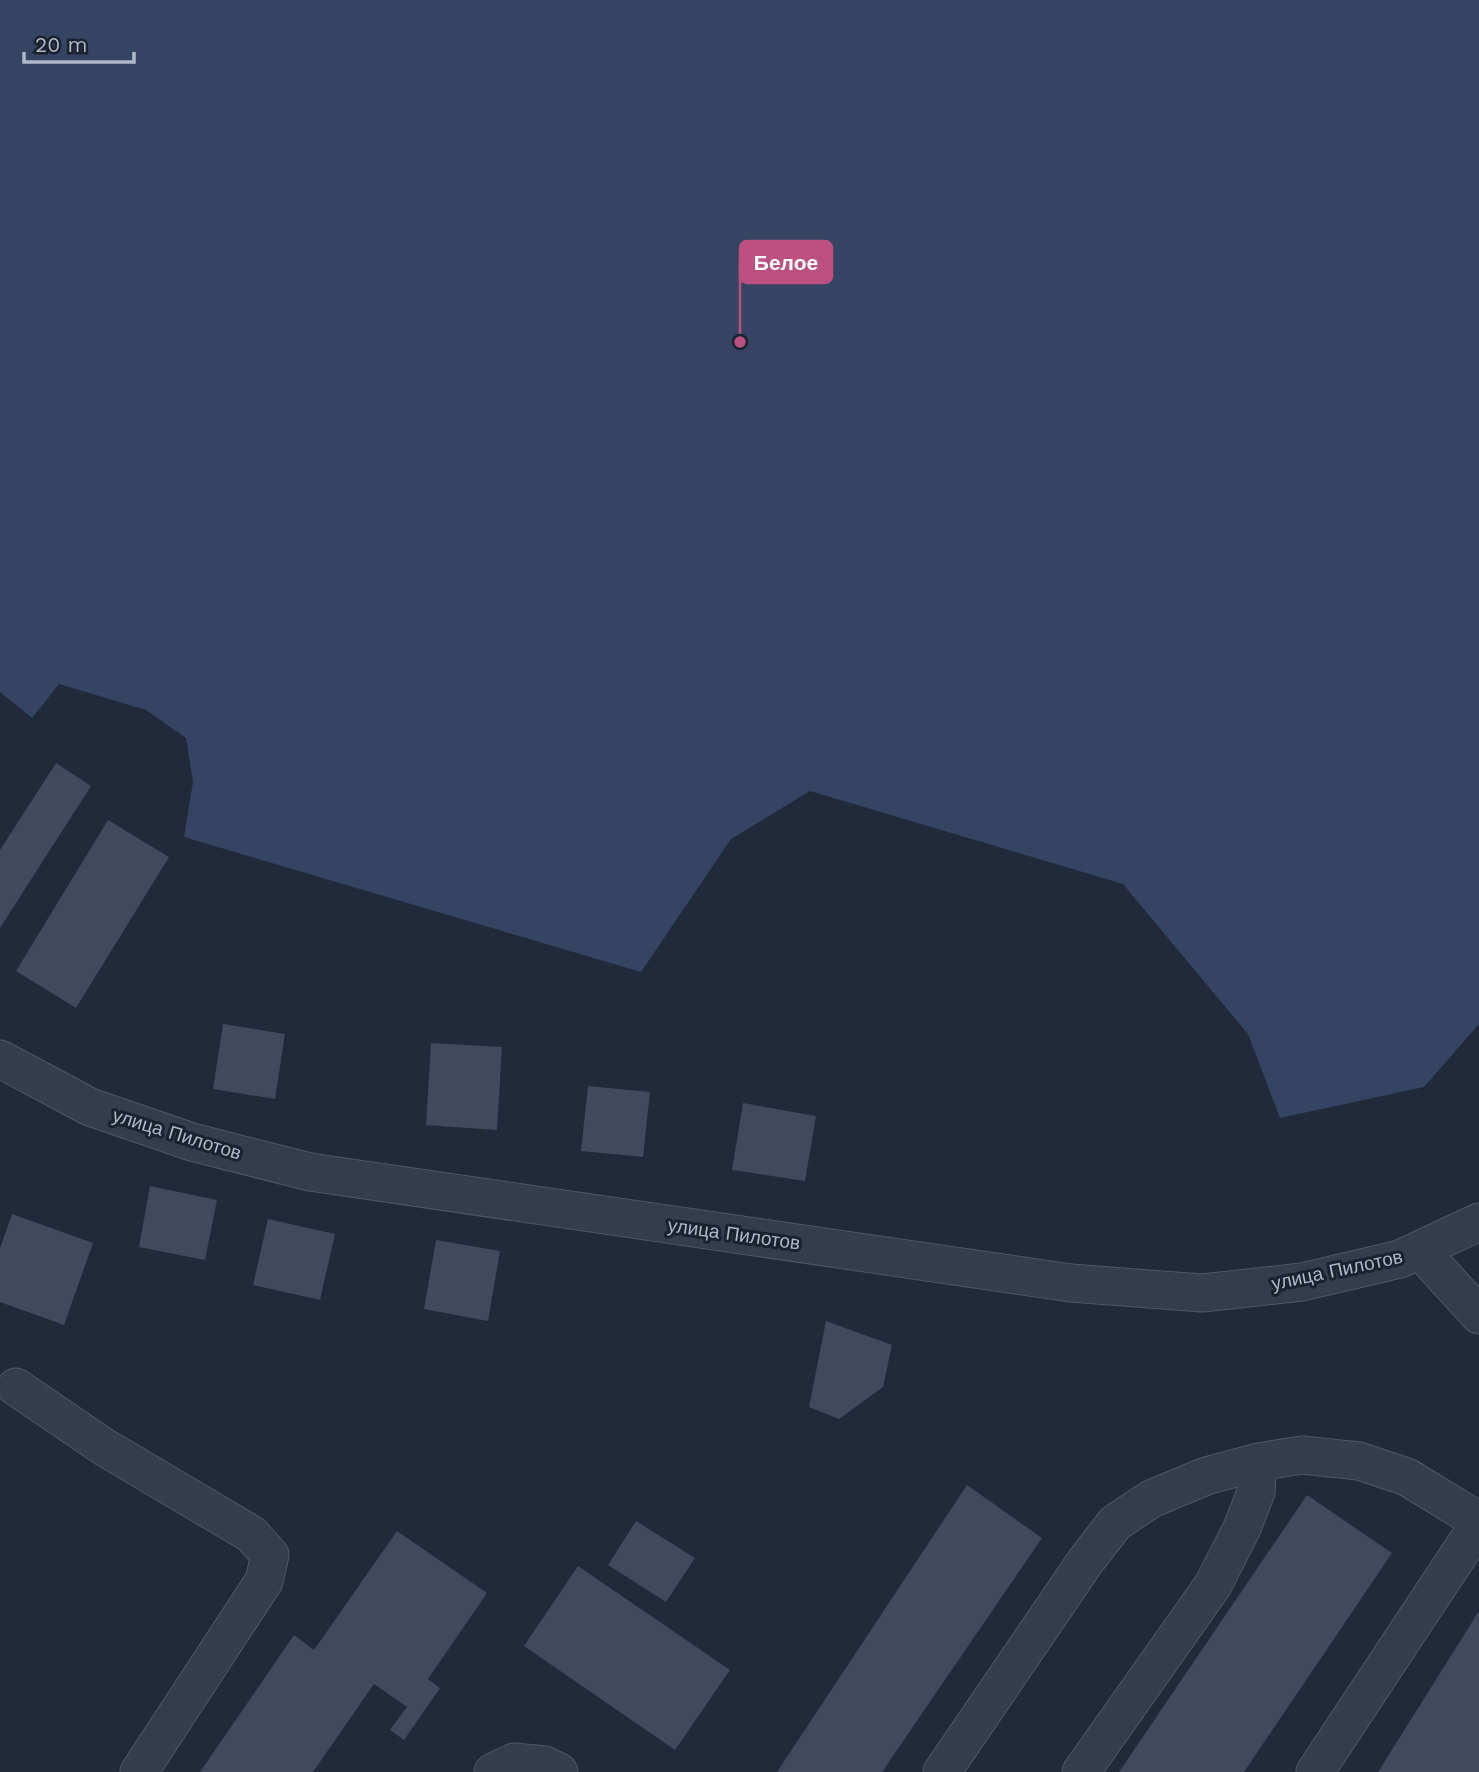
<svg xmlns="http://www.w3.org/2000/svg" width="1479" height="1772" viewBox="0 0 1479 1772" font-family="'Work Sans',sans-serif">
<rect width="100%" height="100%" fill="#212a3b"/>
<!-- water -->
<path fill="#344462" d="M0,0h1479v1024l-55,63 -144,31 -32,-84 -125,-150 -313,-93 -79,48 -90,133 -457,-135 9,-55 -7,-44 -40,-28 -87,-26 -27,34 -32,-26z"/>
<!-- building -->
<path fill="#40495d" d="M56,763l35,23 -91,142v-78z
M108,820l61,37 -93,151 -60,-37z
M223,1024l62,10 -10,65 -62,-10z
M431,1043l71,4 -5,83 -71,-5z
M588,1086l62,6 -7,65 -62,-6z
M743,1103l73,13 -11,65 -73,-11z
M150,1186l67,14 -12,60 -66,-13z
M12,1214l81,29 -29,82 -64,-23v-54z
M268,1219l67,15 -15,66 -67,-15z
M436,1240l64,11 -12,70 -64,-12z
M826,1321l66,24 -9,42 -44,32 -30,-12z
M967,1485l75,53 -160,234h-105z
M1307,1495l85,58 -148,219h-125z
M636,1521l59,37 -29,44 -58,-37z
M397,1531l90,62 -59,86 12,9 -36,52 -14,-10 17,-23 -33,-23 -61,88h-113l94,-137 20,15z
M578,1566l152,104 -55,80 -151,-104z
M1479,1611v161h-101z"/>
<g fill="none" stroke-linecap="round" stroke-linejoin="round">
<!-- minor casing -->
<g stroke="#505766" stroke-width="39">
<path id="minor" d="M0,1059l90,48 102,35 118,30 761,111 131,10 100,-11 98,-23 79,-37
M1420,1250l59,65
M16,1387l88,60 147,87 19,21 -6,26 -125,191
M493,1772l21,-10 31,3 14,7
M942,1772l143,-210 30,-39 36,-24 55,-23 52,-14
M1081,1772l132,-187 29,-57 14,-36 2,-30 44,-7 57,6 48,16 72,44
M1315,1772l164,-248"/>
</g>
<!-- minor -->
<use href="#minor" stroke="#353c4b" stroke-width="37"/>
</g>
<g text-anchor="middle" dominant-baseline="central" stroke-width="6" stroke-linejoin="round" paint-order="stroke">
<!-- street labels -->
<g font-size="19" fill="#b0b7c7" stroke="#1a212f">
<text transform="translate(177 1134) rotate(17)">улица Пилотов</text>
<text transform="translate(734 1234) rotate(8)">улица Пилотов</text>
<text transform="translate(1337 1270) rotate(-12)">улица Пилотов</text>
</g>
</g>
<!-- callouts -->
<path fill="none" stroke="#bc5081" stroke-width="2.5" d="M740 342L740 262"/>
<circle fill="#bc5081" stroke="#1a212f" stroke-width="2.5" cx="740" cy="342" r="7"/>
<rect fill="#bc5081" stroke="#bc5081" stroke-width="2.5" x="740" y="241" width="92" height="42" rx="7"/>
<g font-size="21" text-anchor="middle" font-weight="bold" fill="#fff">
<text x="786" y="270">Белое</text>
</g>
<!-- scale -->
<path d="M24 52v10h110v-10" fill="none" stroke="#b0b7c7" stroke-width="3.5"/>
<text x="35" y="52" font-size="21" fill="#b0b7c7" stroke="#1a212f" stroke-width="5" paint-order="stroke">20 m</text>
</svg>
